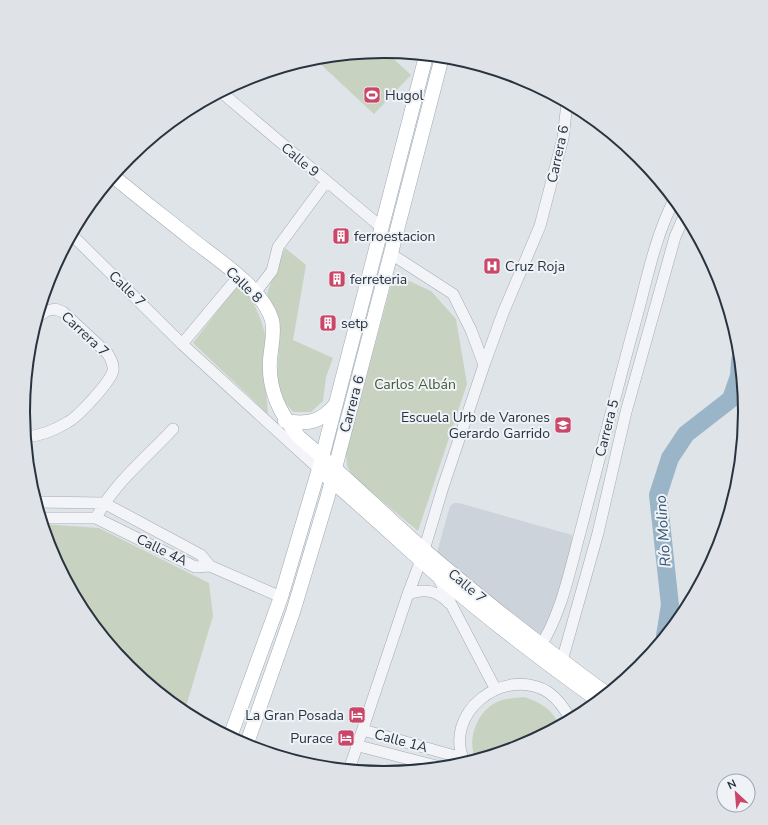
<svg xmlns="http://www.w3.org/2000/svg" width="768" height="825" viewBox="0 0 768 825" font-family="'Nunito Sans',sans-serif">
<rect width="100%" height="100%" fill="#dfe4e8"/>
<!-- built -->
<path fill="#cdd3da" d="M454,503h5l113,32 1,8 -22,76 -8,16 -17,-8 -90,-71 14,-50z"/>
<!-- green -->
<path fill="#c7d2c1" d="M386,52l25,23 -37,39 -60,-56z
M285,248l21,17 -13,75 40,18 -7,19 -3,24 -12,11h-18l-12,-14 -4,-17 2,-35 -1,-26 -11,-27z
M394,274l37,17 25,28 11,65 -49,147 -64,-53 -7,-12 -1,-13z
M239,283l13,16 9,21 6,21 -3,24 4,49 -75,-71z
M42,524l57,4 110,55 4,33 -29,97 -55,-45 -45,-55 -34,-63z
M524,697c16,5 30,13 35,29l-37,20 -46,14c-10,-19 1,-49 21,-58 9,-4 18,-4 27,-5z"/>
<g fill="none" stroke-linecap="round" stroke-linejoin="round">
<!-- river -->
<path stroke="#9bb5c8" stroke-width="18" d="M665,636l5,-31 -12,-110 12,-37 16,-24 45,-35 8,-23 1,-16"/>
<!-- minor casing -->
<g stroke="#a4abb2" stroke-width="12">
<path id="minor" d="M221,92l160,135
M72,235l110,109 137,125
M391,254l62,40 18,36 13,35
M255,293l17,-22 6,-24 48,-65
M182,344l56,-67
M25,437c16,-1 30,-7 43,-15 11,-6 42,-40 45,-51 1,-7 -2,-11 -5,-17l-45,-42 -8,-3 -9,2 -8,6
M36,502l68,1 97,52 9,11
M40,518h56l99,49 15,-1 71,31
M96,518c19,-36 50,-60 77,-89
M438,577l13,27 44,84
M408,594c16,-6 29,-4 41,9
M537,651c24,-33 33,-82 44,-122 19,-72 37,-145 57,-217 10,-38 18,-77 36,-112
M560,668l38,-135 28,-121 49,-175 10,-23
M363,730l99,28
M359,746l85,22
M465,763c-24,-49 38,-98 83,-71 10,7 17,17 23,28
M349,770l59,-176 13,-34 22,-73 41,-122 19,-52 37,-87 23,-88 4,-35"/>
</g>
<!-- major casing -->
<g stroke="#9fa9b4" stroke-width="15">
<path id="major" d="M113,176c25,21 51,41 76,61 26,21 73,50 83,83 3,14 -1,26 -2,40 -2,30 10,54 29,77 43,36 82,75 124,112 59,51 121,99 184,145
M285,421c23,4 36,1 51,-17
M325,475c38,32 74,66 111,99 52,45 107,87 163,127
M230,737l51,-140 38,-128 107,-413
M246,746l47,-134 34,-113 115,-442"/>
</g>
<!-- minor -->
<use href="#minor" stroke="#f2f4f7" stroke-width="11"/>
<!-- major -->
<use href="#major" stroke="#fff" stroke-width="14"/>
</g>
<!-- icons -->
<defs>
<g id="stadium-square" transform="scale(0.9)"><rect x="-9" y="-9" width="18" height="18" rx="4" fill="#cb4769" stroke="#eff2f6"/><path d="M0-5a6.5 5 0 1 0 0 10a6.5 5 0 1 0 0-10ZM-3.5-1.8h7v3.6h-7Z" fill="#fff"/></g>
<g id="building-square" transform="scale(0.9)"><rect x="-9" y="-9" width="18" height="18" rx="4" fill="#cb4769" stroke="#eff2f6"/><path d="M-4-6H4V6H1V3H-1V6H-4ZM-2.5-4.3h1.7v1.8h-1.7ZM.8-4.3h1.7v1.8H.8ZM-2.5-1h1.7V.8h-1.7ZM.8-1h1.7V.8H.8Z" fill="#fff"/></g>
<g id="hospital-square" transform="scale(0.9)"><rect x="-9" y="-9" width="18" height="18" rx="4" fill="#cb4769" stroke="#eff2f6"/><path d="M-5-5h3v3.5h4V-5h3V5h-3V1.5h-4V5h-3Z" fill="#fff"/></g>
<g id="school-square" transform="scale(0.9)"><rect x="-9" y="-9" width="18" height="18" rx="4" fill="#cb4769" stroke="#eff2f6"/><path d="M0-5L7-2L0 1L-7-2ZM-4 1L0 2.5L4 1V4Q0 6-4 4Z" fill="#fff"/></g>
<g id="hotel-square" transform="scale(0.9)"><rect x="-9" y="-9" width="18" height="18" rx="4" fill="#cb4769" stroke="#eff2f6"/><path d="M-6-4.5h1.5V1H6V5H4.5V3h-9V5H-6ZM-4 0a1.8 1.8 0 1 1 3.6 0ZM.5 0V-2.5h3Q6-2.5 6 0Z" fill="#fff"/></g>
</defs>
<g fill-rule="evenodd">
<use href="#stadium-square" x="372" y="95"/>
<use href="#building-square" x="341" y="236"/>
<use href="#hospital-square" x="492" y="266"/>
<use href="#building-square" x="337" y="279"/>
<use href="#building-square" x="328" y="323"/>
<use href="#school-square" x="563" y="425"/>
<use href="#hotel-square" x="357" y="715"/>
<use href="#hotel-square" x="346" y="738"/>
</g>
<g text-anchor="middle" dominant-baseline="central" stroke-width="4" stroke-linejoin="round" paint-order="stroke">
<!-- poi labels -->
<g font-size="14" fill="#28333f" stroke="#eff2f6" text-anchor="start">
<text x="385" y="95">Hugol</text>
<text x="354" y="236">ferroestacion</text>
<text x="505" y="266">Cruz Roja</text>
<text x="350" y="279">ferreteria</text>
<text x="341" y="323">setp</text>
<text x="550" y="417" text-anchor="end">Escuela Urb de Varones<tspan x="550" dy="16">Gerardo Garrido</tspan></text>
<text x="344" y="715" text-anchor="end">La Gran Posada</text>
<text x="333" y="738" text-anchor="end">Purace</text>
</g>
<!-- street labels -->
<g font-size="14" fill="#28333f" stroke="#eff2f6">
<text transform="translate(558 154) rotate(-78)">Carrera 6</text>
<text transform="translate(300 160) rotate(40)">Calle 9</text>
<text transform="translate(244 285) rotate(44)">Calle 8</text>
<text transform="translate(127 289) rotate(44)">Calle 7</text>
<text transform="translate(85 334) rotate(43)">Carrera 7</text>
<text transform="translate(352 404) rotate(-75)">Carrera 6</text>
<text transform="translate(607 428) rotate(-76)">Carrera 5</text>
<text transform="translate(162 550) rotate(26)">Calle 4A</text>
<text transform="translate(467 586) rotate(40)">Calle 7</text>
<text transform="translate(401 741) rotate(15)">Calle 1A</text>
</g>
<!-- park labels -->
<g font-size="14" fill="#415b36" stroke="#eff2f6">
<text x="415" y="384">Carlos Albán</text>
</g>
<!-- water labels -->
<g font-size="15" font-style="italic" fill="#335672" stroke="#eff2f6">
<text transform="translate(663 531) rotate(-94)">Río Molino</text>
</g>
</g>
<!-- crop -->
<path d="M0 0H768V825H0ZM30 412a354 354 0 1 1 708 0a354 354 0 1 1-708 0Z" fill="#dfe3e7" fill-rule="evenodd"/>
<path fill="none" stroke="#28333f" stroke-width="2" d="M30 412a354 354 0 1 1 708 0a354 354 0 1 1-708 0Z"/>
<!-- north arrow -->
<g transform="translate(736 793) rotate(334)"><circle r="19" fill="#eff2f6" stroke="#9fa6ad"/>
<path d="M0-3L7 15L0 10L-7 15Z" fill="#cb4769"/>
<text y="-6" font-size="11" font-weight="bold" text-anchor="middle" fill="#28333f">N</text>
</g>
</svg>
